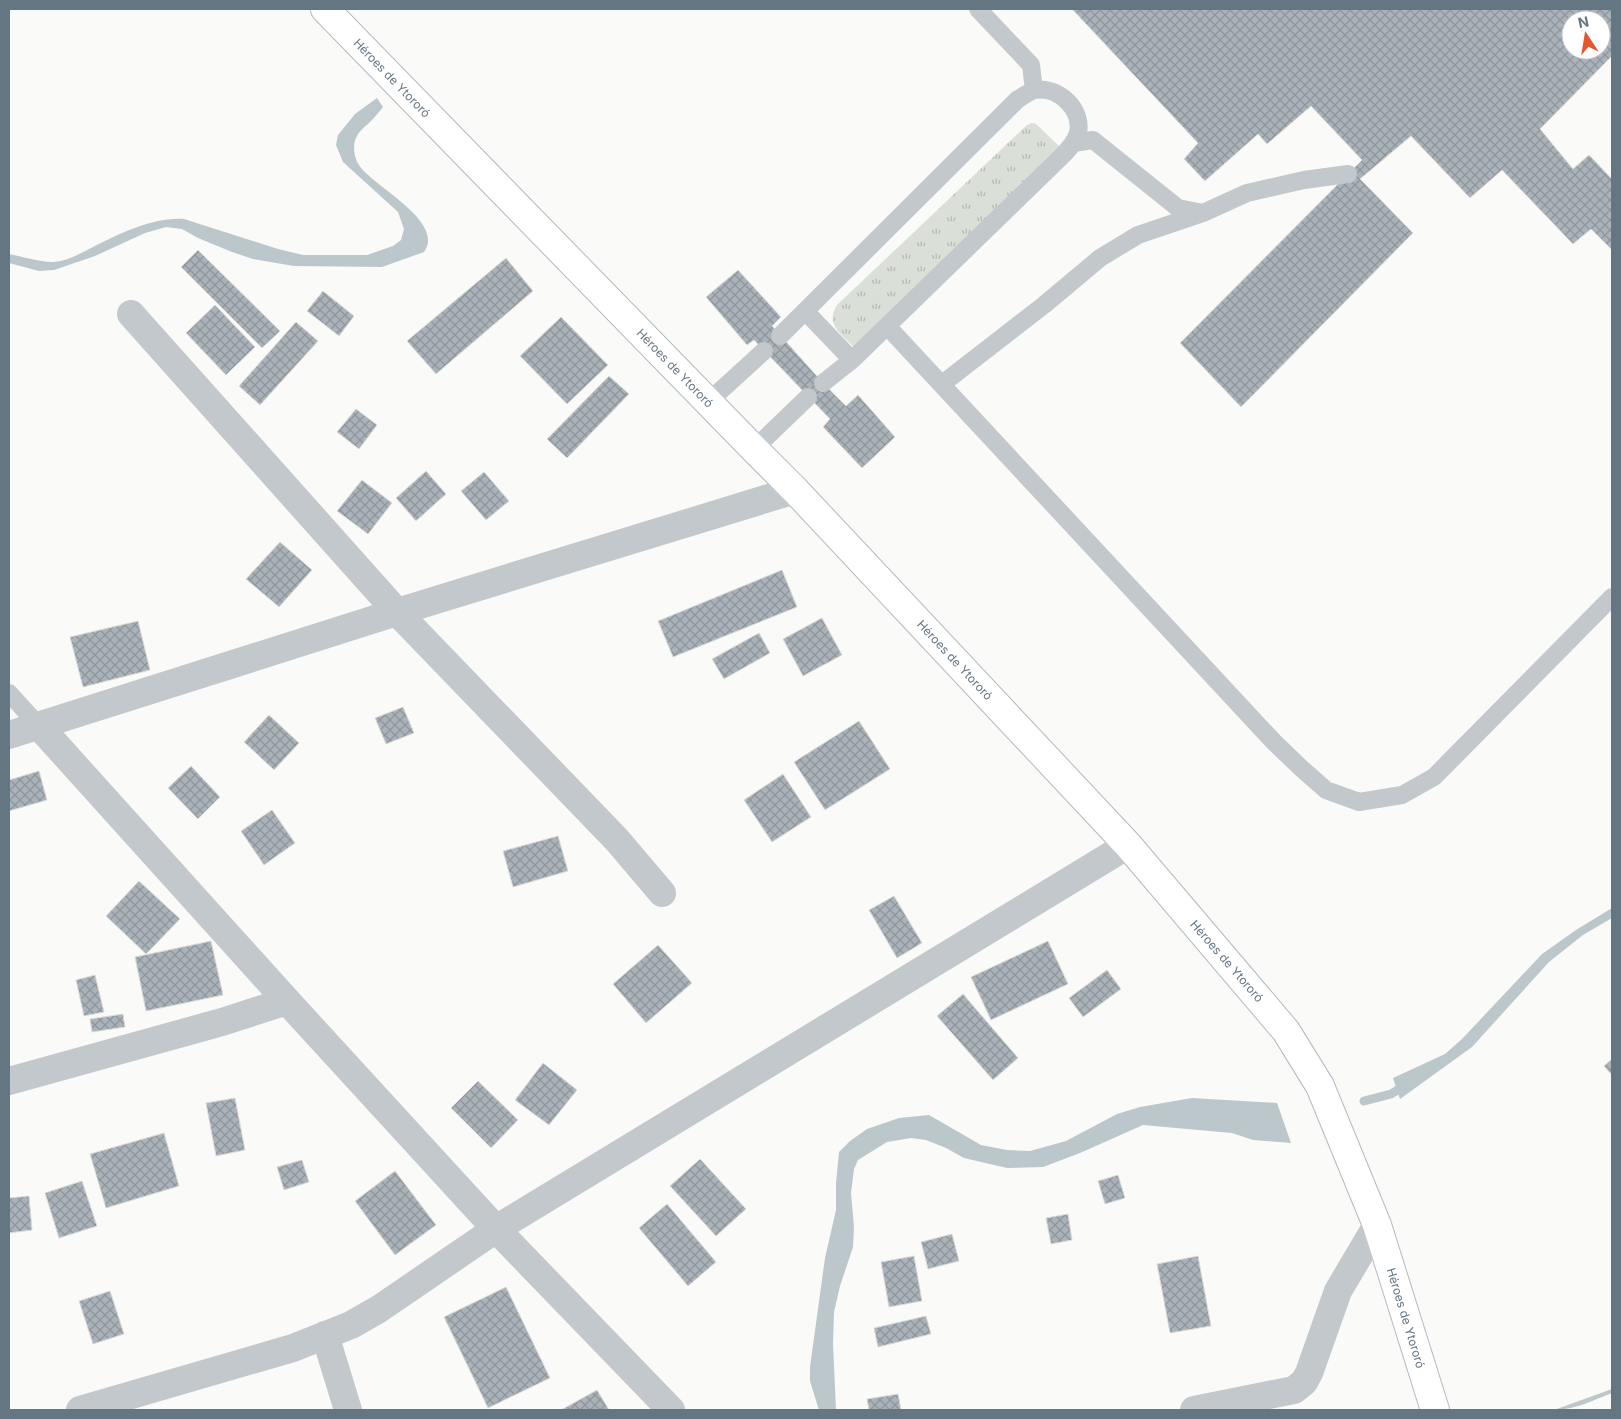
<svg xmlns="http://www.w3.org/2000/svg" width="1621" height="1419" viewBox="0 0 1621 1419" font-family="Inter,sans-serif">
<defs>
<pattern id="grass-tufts" width="24" height="20" patternUnits="userSpaceOnUse" patternTransform="scale(1.25)"><rect width="24" height="20" fill="#dadfd7"/><path d="M3 7l-1-3M5 7V3M7 7l1-3M15 17l-1-3M17 17v-4M19 17l1-3" fill="none" stroke="#b4b9b4"/></pattern>
<pattern id="building-cross-hatch" width="8" height="8" patternUnits="userSpaceOnUse" patternTransform="scale(1.25)"><rect width="8" height="8" fill="#aab3b9"/><path d="M0 0l8 8M0 8l8-8" fill="none" stroke="#8e969c"/></pattern>
</defs>
<rect width="100%" height="100%" fill="#fafaf8"/>
<!-- grass -->
<path fill="url(#grass-tufts)" d="M1031,123l5,1 26,25 -206,200c-13,-14 -32,-24 -19,-44l189,-179z"/>
<!-- water -->
<path fill="#bbc7cb" d="M377,98l6,9c-4,5 -8,10 -13,15 -4,4 -10,8 -13,14 -5,8 -3,22 2,29 13,21 87,56 65,87l-42,15 -88,-1 -41,-7 -21,-7 -34,-14 -16,-9 -16,-2 -21,6 -50,23 -41,14 -15,1 -30,-8v-9c11,2 35,9 45,8 14,-1 27,-9 39,-15 28,-14 60,-30 91,-28l94,30 25,6h64l26,-9 8,-6 3,-11 -6,-17 -55,-50 -7,-17 2,-10 17,-21z
M1612,908v10l-29,17 -34,27 -77,85 -72,52 -7,-21 52,-24 17,-15 80,-85 34,-24z
M1192,1098l85,5 14,40 -38,-3 -21,-7 -89,-8 -63,28 -37,14 -36,1 -43,-10 -18,-10 -20,-8 -15,-2 -24,4 -29,18 -4,9 -3,24 3,34 -1,20 -13,39 -6,26 -1,32 3,66h-17l-9,-29v-14l15,-109 11,-48v-27l3,-31 11,-11 17,-12 32,-11 30,-3 52,30 26,5 23,1 36,-10 51,-27 23,-7z
M1612,1389v4c-18,7 -38,17 -58,17z"/>
<g fill="none" stroke-linecap="round" stroke-linejoin="round">
<!-- stream -->
<path stroke="#bbc7cb" stroke-width="9" d="M1364,1101l27,-7 15,-9"/>
</g>
<!-- building -->
<path fill="url(#building-cross-hatch)" stroke="#dcdcda" fill-rule="evenodd" d="M1072,9h540v47l-72,73 33,40 16,-14 23,24v71l-21,-21 -18,15 -71,-74 -32,28 -59,-62 -51,43 53,54 -172,174 -61,-64 182,-183 -51,-54 -44,38 -9,-10 -53,47 -21,-22 14,-16zM1571,20h30v30h-30z
M198,250l82,81 -18,17 -81,-81z
M506,258l27,33 -97,83 -29,-33z
M738,270l43,47 -9,9 51,57 23,23 12,-11 37,42 -33,31 -39,-41 7,-8 -76,-79 -7,5 -41,-48z
M323,291l31,25 -15,20 -32,-25z
M215,305l40,42 -29,28 -40,-42z
M561,317l47,48 -41,39 -47,-48z
M296,322l22,19 -58,64 -21,-19z
M609,376l20,18 -62,64 -20,-19z
M356,409l21,16 -18,24 -22,-17z
M426,471l20,23 -30,27 -20,-23z
M484,472l25,29 -23,19 -25,-29z
M362,480l30,23 -24,31 -31,-23z
M280,542l32,28 -33,37 -33,-28z
M782,570l15,37 -124,50 -15,-36z
M822,618l20,37 -39,21 -20,-37z
M138,621l12,49 -67,17 -13,-50z
M759,633l11,20 -46,26 -12,-20z
M403,707l11,26 -28,11 -11,-26z
M269,715l30,28 -25,27 -30,-28z
M859,721l31,48 -65,41 -31,-48z
M191,766l29,31 -22,22 -30,-31z
M39,771l8,29 -38,11v-31z
M783,774l28,43 -39,25 -28,-42z
M272,810l23,33 -31,22 -23,-34z
M558,836l10,35 -55,16 -10,-36z
M139,881l41,38 -34,35 -40,-38z
M894,896l28,47 -25,15 -28,-48z
M211,941l12,54 -77,16 -11,-54z
M1048,941l20,43 -77,36 -20,-43z
M658,945l34,38 -46,40 -33,-39z
M1107,970l14,19 -38,28 -14,-19z
M95,975l9,37 -20,4 -8,-36z
M963,994l55,64 -25,22 -56,-64z
M123,1014l2,13 -33,5 -2,-13z
M1612,1059v16l-8,-9z
M543,1063l34,27 -28,35 -34,-25z
M478,1081l40,39 -27,28 -40,-40z
M235,1098l10,52 -29,6 -10,-53z
M164,1133l15,53 -73,22 -16,-54z
M700,1159l46,50 -30,27 -46,-50z
M302,1160l7,22 -25,8 -7,-23z
M395,1171l41,54 -41,30 -40,-54z
M1118,1175l7,23 -20,6 -7,-23z
M82,1181l15,45 -38,12 -14,-45z
M29,1196l3,34 -23,3v-35z
M667,1204l49,58 -28,24 -49,-58z
M1068,1214l4,26 -21,4 -5,-26z
M952,1234l7,27 -31,8 -7,-27z
M914,1256l8,45 -33,6 -8,-45z
M1198,1256l13,70 -41,7 -13,-69z
M506,1287l44,91 -62,30 -44,-91z
M110,1291l14,43 -31,10 -14,-43z
M926,1316l5,18 -53,13 -4,-19z
M597,1390l12,20h-48z
M898,1394l3,16h-32l-2,-11z"/>
<g fill="none" stroke-linecap="round" stroke-linejoin="round">
<!-- secondary casing -->
<g stroke="#b3babf" stroke-width="30">
<path id="secondary" d="M325,9l429,440 41,41 333,355 158,186 34,55 57,139 58,185"/>
</g>
<!-- service -->
<path stroke="#c3c8cc" stroke-width="18" d="M978,9l53,56 3,25
M1073,143l20,-3 85,68 25,5 44,-20 57,-13 44,-6
M805,311l47,49
M887,326l387,416 27,26 25,22 33,12 43,-7 32,-18 178,-180
M780,336l238,-237c6,-3 12,-8 17,-9 23,-4 48,19 43,43 -3,10 -11,18 -18,25l-208,202 -29,23
M942,384l102,-79 56,-47 38,-23 65,-22
M708,402l56,-51
M754,449l54,-52
M9,693l30,33"/>
<!-- minor -->
<path stroke="#c3c8cc" stroke-width="28" d="M131,314l266,298 220,228 45,53
M39,726l248,275 209,228 175,181
M9,735l388,-123 398,-122
M9,1081l213,-59 65,-21
M325,1335l23,75
M80,1410l213,-62 58,-23 28,-16 117,-80 632,-384
M1194,1410l100,-20 10,-8 5,-9 29,-82 39,-66"/>
<!-- secondary -->
<use href="#secondary" stroke="#fff" stroke-width="28"/>
</g>
<g text-anchor="middle" dominant-baseline="central" stroke-width="5" stroke-linejoin="round" paint-order="stroke">
<!-- street labels -->
<g font-size="12" fill="#657683" stroke="#fff">
<text transform="translate(392 78) rotate(46)">Héroes de Ytororó</text>
<text transform="translate(675 368) rotate(46)">Héroes de Ytororó</text>
<text transform="translate(955 660) rotate(47)">Héroes de Ytororó</text>
<text transform="translate(1227 961) rotate(49)">Héroes de Ytororó</text>
<text transform="translate(1406 1318) rotate(73)">Héroes de Ytororó</text>
</g>
</g>
<!-- border -->
<rect width="1621" height="1419" fill="none" stroke="#657683" stroke-width="20"/>
<!-- north arrow -->
<g transform="translate(1586 35) rotate(348)"><circle r="24" fill="#ffffff" stroke="#c1c8cd"/>
<path d="M0-4L9 19L0 12L-9 19Z" fill="#e4572e"/>
<text y="-8" font-size="14" font-weight="bold" text-anchor="middle" fill="#657683">N</text>
</g>
</svg>
